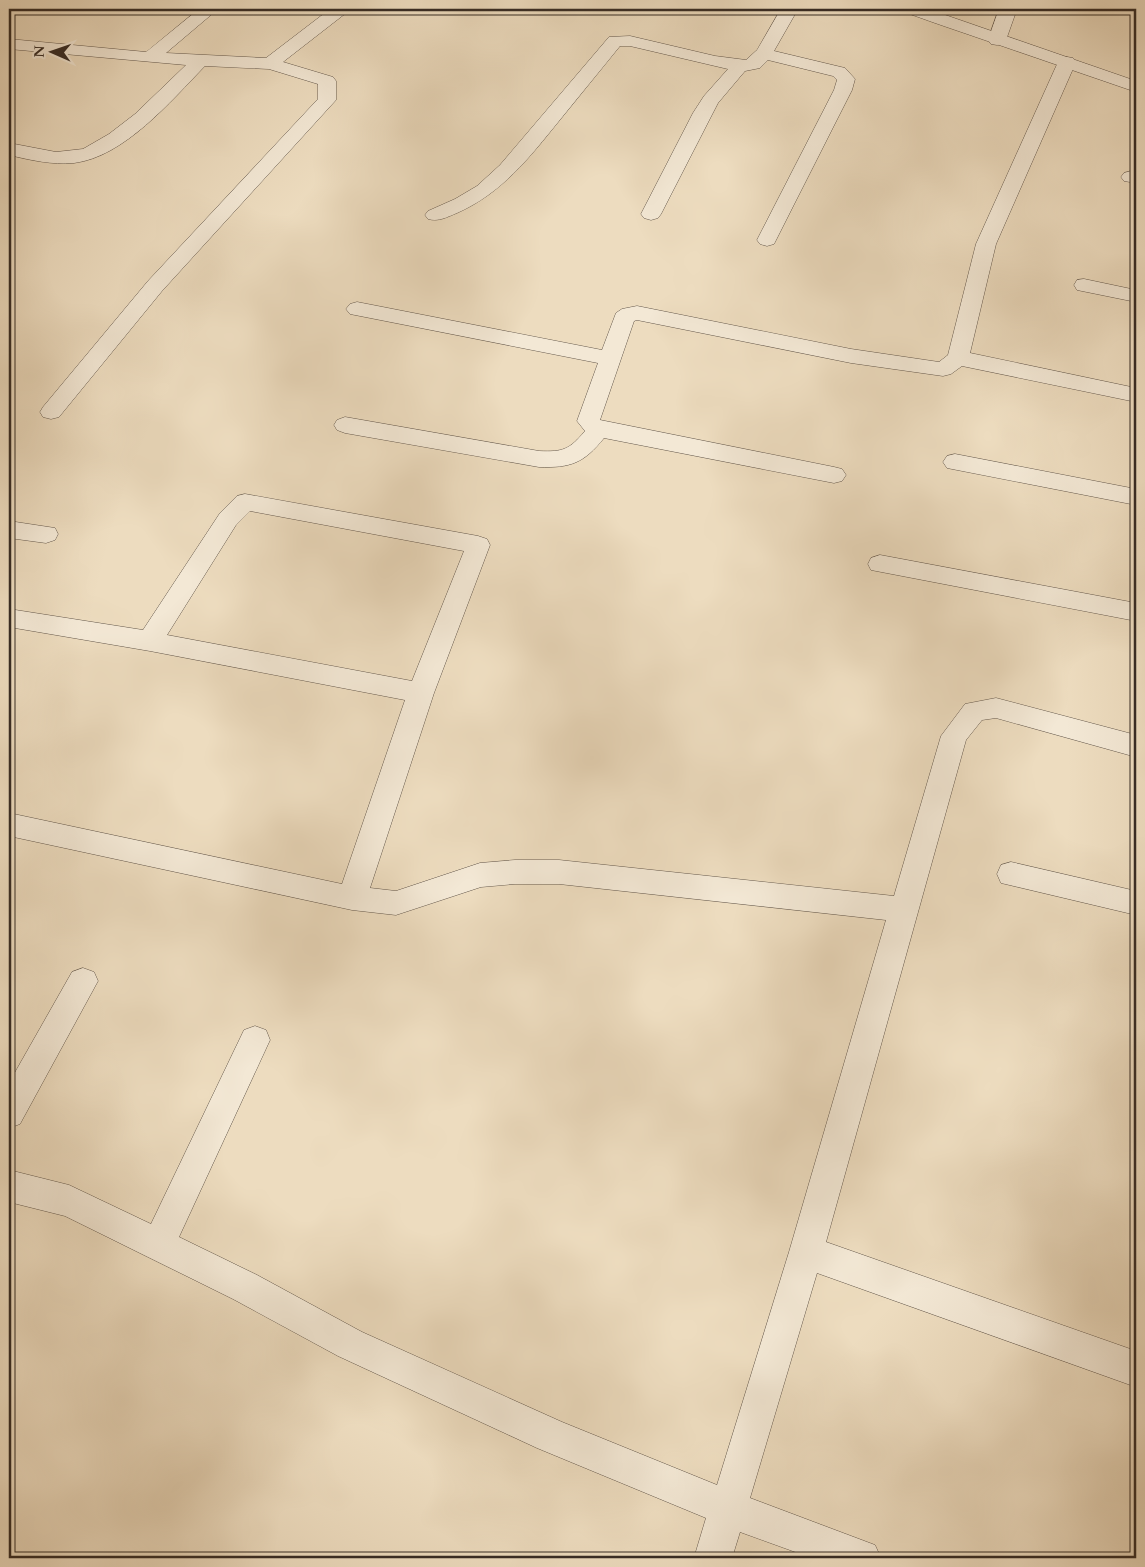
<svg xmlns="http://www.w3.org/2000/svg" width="1145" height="1567" viewBox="0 0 1145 1567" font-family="Cardo,serif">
<rect width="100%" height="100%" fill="#eddcbf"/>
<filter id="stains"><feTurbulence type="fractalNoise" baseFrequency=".004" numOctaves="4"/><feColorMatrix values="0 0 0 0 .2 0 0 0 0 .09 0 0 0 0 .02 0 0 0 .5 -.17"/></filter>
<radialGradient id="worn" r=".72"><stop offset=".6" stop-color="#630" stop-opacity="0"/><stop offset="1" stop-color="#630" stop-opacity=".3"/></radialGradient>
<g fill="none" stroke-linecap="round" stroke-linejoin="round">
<!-- minor casing -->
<g stroke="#64584c" stroke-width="1">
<path id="minor" d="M199,9h19l-52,44 100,5 64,-49h18l-2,4 -63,49 50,15 3,4v19l-174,191 -103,126 -8,2 -8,-2 -3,-5 3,-5 105,-126 170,-182v-15l-49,-15 -64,-3c-34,35 -81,91 -131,97 -22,2 -44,-3 -65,-8v-12l47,9 27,-3 26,-15 26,-20 51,-49 -177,-16v-10l137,13z
M781,9h17l-24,42 71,17 10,11 -3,11 -78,154 -7,2 -7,-2 -3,-4 77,-150 3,-10 -4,-4 -65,-16 -8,8 -15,3 -27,32 -57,111 -3,4 -7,2 -7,-2 -3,-4 52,-101 11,-17 24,-27 -98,-23h-10c-20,25 -41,50 -61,75 -30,37 -57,72 -102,92 -10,4 -18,9 -29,6l-3,-4 3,-4 27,-12 22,-13 23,-21 109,-128 21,-1 85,20 31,4 11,-10z
M999,9h18l-11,31 -3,4 -6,1 -6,-1 -3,-4z
M1067,57l6,1 3,4 -80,182 -26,109 166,35v14l-174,-36 -11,8 -8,2 -92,-13 -214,-43 -3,1 -34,99 234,47 8,2 4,6 -4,6 -8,2 -230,-45c-20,25 -33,30 -65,29l-194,-34 -8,-3 -3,-5 3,-5 8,-3 194,34c24,1 30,-1 46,-20l-8,-10 21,-58 -248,-49 -4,-5 4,-5 7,-2 245,48 14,-37 6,-4 15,-3 214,43 88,13 9,-7 28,-111 82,-182 3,-4z
M1131,171h5v12l-12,-2 -3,-4 3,-4z
M1084,279l52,11v12l-59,-12 -3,-5 3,-5z
M955,454l181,35v16l-189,-37 -4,-6 4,-6z
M245,494l233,42 9,3 3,6 -56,148 -64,195 26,3 84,-28 35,-3h44l335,36 47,-160 24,-32 31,-6 140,37v22l-140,-39 -14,2 -16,20 -140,502 310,109v36l-319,-114 -67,225 125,47 6,13h-69l-72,-26 -8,26h-38l12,-40 -169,-70 -199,-92 -105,-57 -168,-83 -56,-14v-32l60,15 82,39 93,-194 11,-4 11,4 4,10 -91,197 78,38 105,57 200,90 155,63 72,-233 97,-332 -327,-36h-44l-34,3 -85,28 -44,-5 -343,-74v-23l333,71 63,-184 -255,-49 -141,-24v-18l134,21 77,-117 17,-17zM250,511l214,40 -52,130 -245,-46 69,-110z
M9,521l46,7 3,6 -3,6 -9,3 -37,-5z
M880,555l256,48v18l-265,-51 -3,-6 3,-6z
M1011,862l125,29v24l-135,-32 -4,-9 4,-9z
M83,968l11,4 4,9 -78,143 -11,4v-45l63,-111z"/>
</g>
<!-- tertiary casing -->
<g stroke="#64584c" stroke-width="1">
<path id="tertiary" d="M904,9h24l208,72v11l-201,-69 -28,-10z"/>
</g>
<!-- minor -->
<use href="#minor" fill="#f3e8d5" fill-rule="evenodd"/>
<!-- tertiary -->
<use href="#tertiary" fill="#f3e8d5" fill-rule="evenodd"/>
</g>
<!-- margin -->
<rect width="1145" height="1567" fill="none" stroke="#eddcbf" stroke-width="30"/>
<rect x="10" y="10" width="1125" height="1547" fill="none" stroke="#372c25" stroke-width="2.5"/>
<rect x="15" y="15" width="1115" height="1537" fill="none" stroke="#372c25"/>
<!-- north arrow -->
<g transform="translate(52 52) rotate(272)" stroke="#f3e8d5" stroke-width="4" paint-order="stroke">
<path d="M0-4L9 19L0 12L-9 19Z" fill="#372c25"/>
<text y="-8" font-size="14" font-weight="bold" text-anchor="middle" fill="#372c25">N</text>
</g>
<rect width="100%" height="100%" filter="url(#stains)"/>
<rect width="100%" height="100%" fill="url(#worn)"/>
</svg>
